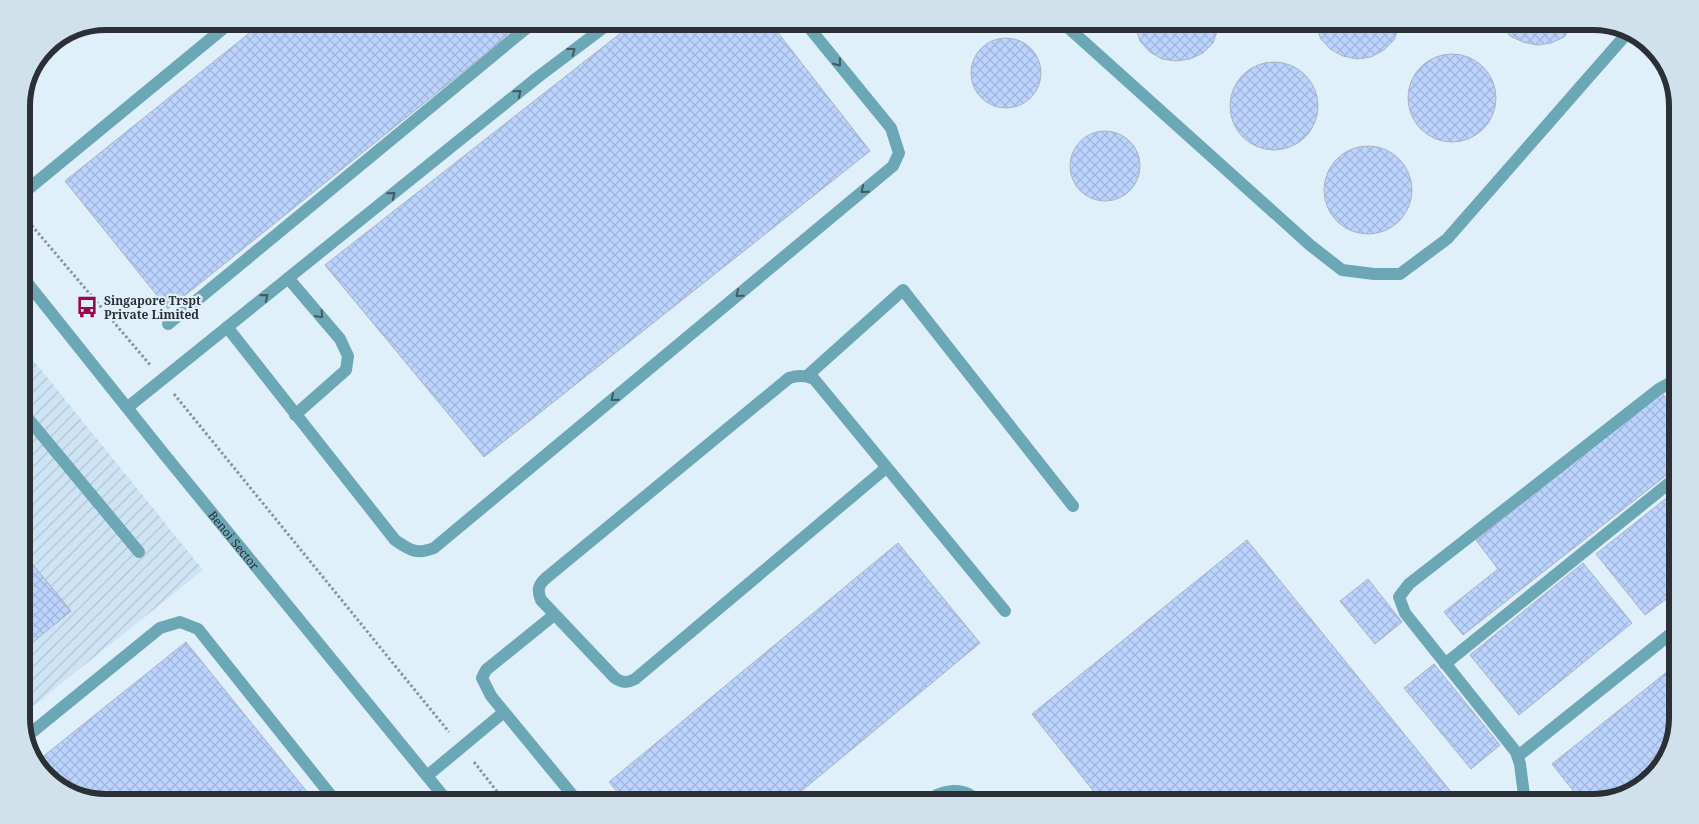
<svg xmlns="http://www.w3.org/2000/svg" width="1699" height="824" viewBox="0 0 1699 824" font-family="'Noto Serif',serif">
<defs>
<pattern id="industrial-furrows" width="10" height="10" patternUnits="userSpaceOnUse" patternTransform="scale(1.25)"><rect width="10" height="10" fill="#cee4f4"/><path d="M-1 1l2-2M0 10L10 0M9 11l2-2" fill="none" stroke="#b1c4d2"/></pattern>
<pattern id="building-cross-hatch" width="8" height="8" patternUnits="userSpaceOnUse" patternTransform="scale(1.25)"><rect width="8" height="8" fill="#bbd3ff"/><path d="M0 0l8 8M0 8l8-8" fill="none" stroke="#a1b5db"/></pattern>
</defs>
<rect width="100%" height="100%" fill="#e0f0fb"/>
<!-- industrial -->
<path fill="url(#industrial-furrows)" d="M21,345l182,225 -182,146z"/>
<!-- building -->
<path fill="url(#building-cross-hatch)" stroke="#aab2c1" d="M1576,21l-12,16 -13,6 -14,2 -14,-3 -13,-6 -11,-14z
M1314,22h87l-7,18 -10,10 -13,7 -14,2 -14,-3 -13,-7 -9,-10z
M1134,23h86l-7,20 -10,10 -13,6 -14,2 -14,-2 -12,-7 -10,-11z
M631,25h141l98,126 -386,306 -159,-192z
M520,26l-352,283 -103,-128 192,-154z
M971 73a35 35 0 1 1 70 0a35 35 0 1 1-70 0Z
M1408 98a44 44 0 1 1 88 0a44 44 0 1 1-88 0Z
M1230 106a44 44 0 1 1 88 0a44 44 0 1 1-88 0Z
M1070 166a35 35 0 1 1 70 0a35 35 0 1 1-70 0Z
M1324 190a44 44 0 1 1 88 0a44 44 0 1 1-88 0Z
M1662,393l16,21v52l-215,169 -19,-23 54,-43 -22,-29z
M1678,489v101l-33,25 -49,-61z
M1247,540l213,263h-357l-71,-89z
M898,543l82,100 -193,160h-160l-18,-21z
M21,550l50,61 -50,41z
M1583,563l49,60 -113,92 -49,-60z
M1368,579l34,43 -27,22 -35,-43z
M186,642l130,161h-210l-37,-9 -33,-29 -1,-2z
M1678,663v55l-9,37 -29,34 -47,14h-10l-31,-39z
M1434,664l66,81 -29,24 -67,-81z"/>
<g fill="none" stroke-linecap="round" stroke-linejoin="round">
<!-- path -->
<path stroke="#88939b" stroke-width="3" stroke-dasharray="2.5 2.5" stroke-linecap="butt" d="M22,214l129,152
M174,394l275,338
M474,762l32,41"/>
<!-- lane -->
<path stroke="#6ca7b5" stroke-width="12" d="M1063,23l247,222 32,25 32,4h26l47,-35 183,-209
M21,195l204,-168
M288,278l52,61 8,17 -2,14 -51,45
M168,324l361,-298
M227,327l168,213c15,10 21,15 39,8l459,-382 6,-13 -8,-25 -84,-103
M807,376l96,-86 170,216
M128,407l410,-330 69,-52
M21,410l118,142
M886,468l-251,211c-8,4 -12,4 -20,-1l-74,-78c-4,-10 -3,-15 5,-22l243,-200c9,-3 16,-3 25,1l191,232
M554,615l-68,55 -4,8 9,18 88,107
M1445,664l233,-188
M26,737l134,-109 20,-6 18,7 139,174
M1518,756l160,-128
M427,776l77,-64
M925,803c16,-14 40,-18 54,0
M1525,803l-5,-39 -4,-12 -111,-139 -6,-16 10,-13 250,-195 9,-5h10"/>
<!-- street -->
<path stroke="#6ca7b5" stroke-width="12" id="s1" d="M21,275l143,179 285,349"/>
</g>
<!-- one-way arrows -->
<defs><path id="oneway-chevron" d="M-2-3.5L2.5 0L-2 3.5" fill="none" stroke-width="1.6" stroke-linecap="round" stroke-linejoin="round" transform="scale(1.25)"/></defs>
<g stroke="#415a62">
<use href="#oneway-chevron" transform="translate(572 51) rotate(-37)"/>
<use href="#oneway-chevron" transform="translate(838 63) rotate(51)"/>
<use href="#oneway-chevron" transform="translate(518 93) rotate(-39)"/>
<use href="#oneway-chevron" transform="translate(864 190) rotate(140)"/>
<use href="#oneway-chevron" transform="translate(392 195) rotate(-39)"/>
<use href="#oneway-chevron" transform="translate(739 294) rotate(140)"/>
<use href="#oneway-chevron" transform="translate(265 297) rotate(-39)"/>
<use href="#oneway-chevron" transform="translate(320 315) rotate(49)"/>
<use href="#oneway-chevron" transform="translate(614 398) rotate(140)"/>
</g>
<!-- icons -->
<defs>
<g id="bus-bare" transform="scale(1.725)"><path d="M-5-6H5V4H4V6H2V4H-2V6H-4V4H-5ZM-3.5-4V0h7V-4ZM-3.5 1.2v1.5H-2V1.2ZM2 1.2v1.5H3.5V1.2Z" fill="#9d0651" stroke="#e0f0fb" stroke-width="2.5" paint-order="stroke"/></g>
</defs>
<g fill-rule="evenodd">
<use href="#bus-bare" x="87" y="307"/>
</g>
<g text-anchor="middle" dominant-baseline="central" stroke-width="4.5" stroke-linejoin="round" paint-order="stroke">
<!-- poi labels -->
<g font-size="12" font-weight="bold" fill="#2a3035" stroke="#e0f0fb" text-anchor="start">
<text x="104" y="300">Singapore Trspt<tspan x="104" dy="14">Private Limited</tspan></text>
</g>
<!-- street labels -->
<g font-size="12" fill="#2a3035" stroke="#e0f0fb">
<text stroke="none"><textPath href="#s1" startOffset="340">Benoi Sector</textPath></text>
</g>
</g>
<!-- crop -->
<path d="M0 0H1699V824H0ZM106 30H1593A76 76 0 0 1 1669 106V718A76 76 0 0 1 1593 794H106A76 76 0 0 1 30 718V106A76 76 0 0 1 106 30Z" fill="#d1e1eb" fill-rule="evenodd"/>
<path fill="none" stroke="#2a3035" stroke-width="6" d="M106 30H1593A76 76 0 0 1 1669 106V718A76 76 0 0 1 1593 794H106A76 76 0 0 1 30 718V106A76 76 0 0 1 106 30Z"/>
</svg>
